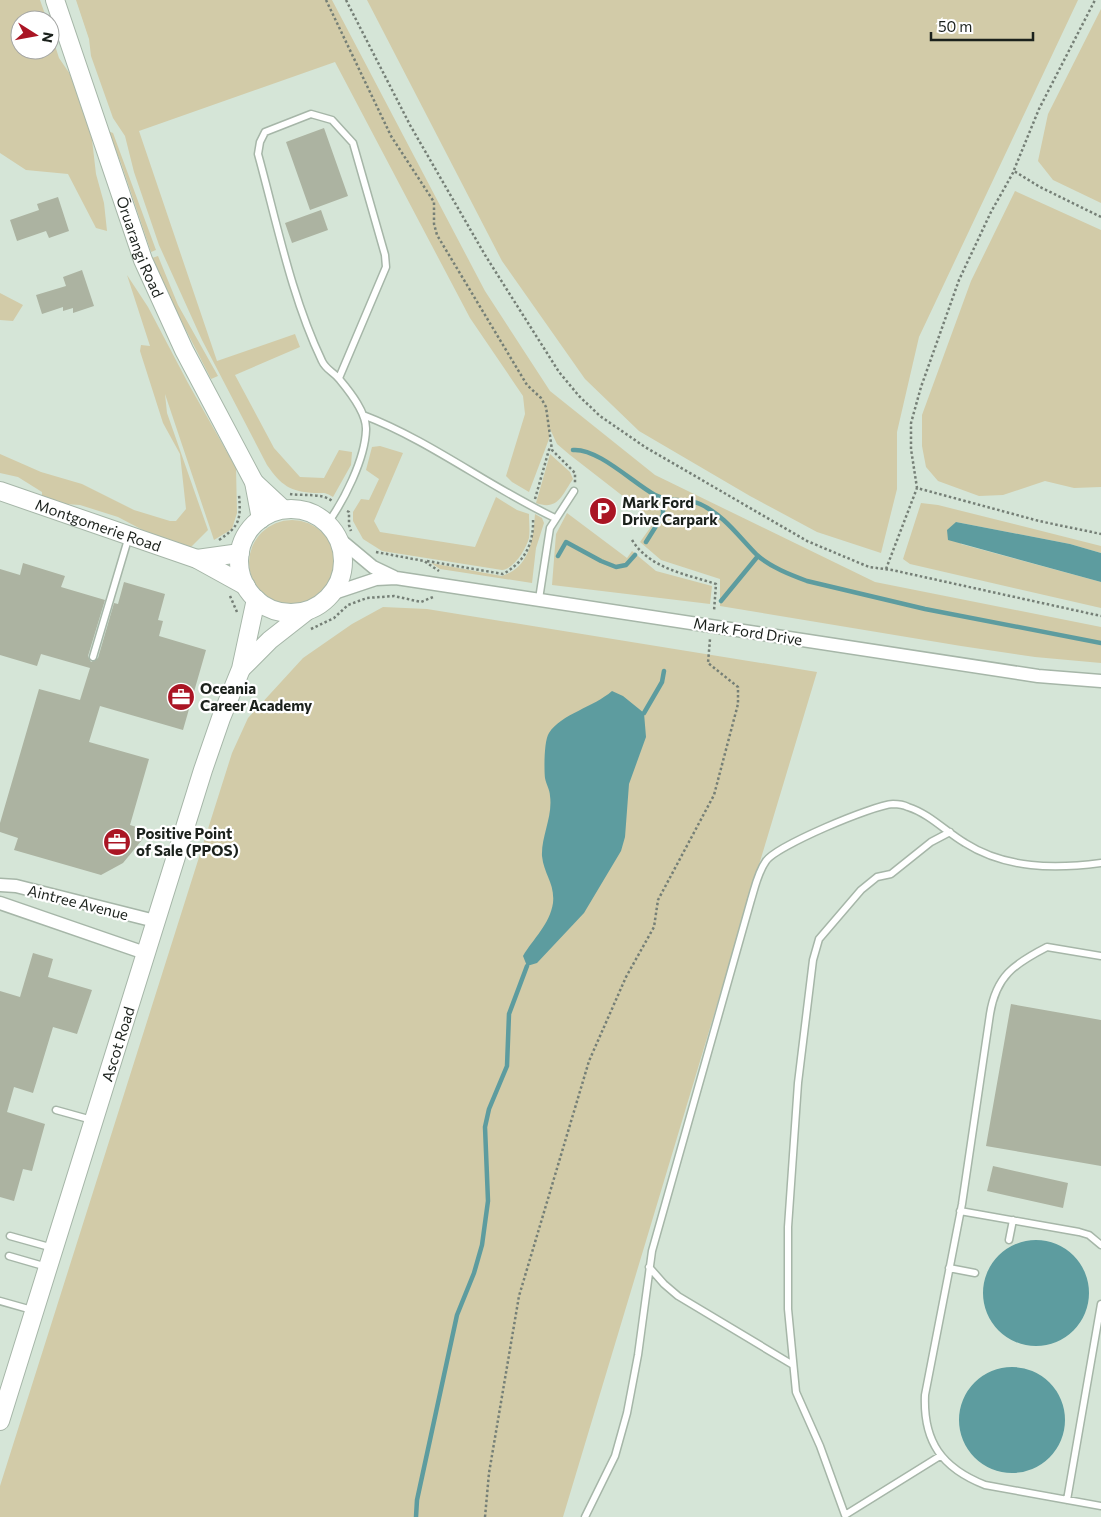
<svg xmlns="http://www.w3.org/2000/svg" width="1101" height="1517" viewBox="0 0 1101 1517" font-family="Commissioner,sans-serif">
<rect width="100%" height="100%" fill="#d5e5d7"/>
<!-- green -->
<path fill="#d2cba8" d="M0,0h40l7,20h-27v30h30v-20l9,28 15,22 17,51 5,43 8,29 3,28 -11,-3 -28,-54 -42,-4 -26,-17z
M76,0h256l153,291 65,100 105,84 220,107 226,45v36l-66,-6 -74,-11 -241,-40v-27l-59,-19 -21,-18 15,-21 -85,-66 -13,-11 -7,-15 -1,10 -20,53 -17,-10 -6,-6 19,-62 -2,-18 -53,-78 -135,-256 -196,69 78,230 78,-27 5,13 -65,28 39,73 26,29 24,1 15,-28 13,2 -1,13 -18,32c-7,-5 -10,-4 -18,-4 -25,-1 -34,-8 -48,-28l-65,-125 -43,-95 -25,-73 -9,-36 -12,-18 -22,-62 -2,-17z
M367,0h711l-159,337 -22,95v57l-16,64 -64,-21 -67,-36 -111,-65 -54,-52 -83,-118z
M1101,9v194l-48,-23 -15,-19 10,-47z
M108,131l5,2 43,117 -5,2 -30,-89z
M1015,191l86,39v257l-27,1 -29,-7 -42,14 -24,1 -41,-15 -12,-14 -4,-21v-31l49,-134z
M158,256l20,49 40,71 -7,3 -46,-90 -13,-31z
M127,275l21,32 40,76 48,85 1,45 -5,16 -18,11 -49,-146 2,19 41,117 -18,18 -36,-12 -36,-19 -38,-12 -15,-1 -23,-8v-4l-24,-15 -18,-4v-19l41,18 41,12 52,26 36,11h6l10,-12 -6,-55 -17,-31 -23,-72 1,-6 9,1z
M0,293l23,12 -10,16 -13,-1z
M380,446l23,7 -29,68 6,11 95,15 21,-50 21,13 12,4c0,7 1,16 0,24 -3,11 -15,31 -27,32l-120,-19 -19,-12 -10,-18v-9l8,-13 8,1 10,-21 -13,-9 6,-23z
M550,454l20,18 3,7c-11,16 -15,32 -37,24z
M921,503l17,2 163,41v7l-31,-9 -114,-22 5,22 140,38v26l-191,-44 -7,-5z
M567,513l60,45 5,-7 24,20 56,15 -2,18 -158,-19 4,-51z
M535,514l7,4 2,5 -8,25 -4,35 -92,-14 -9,-6 71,13c28,-9 31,-36 33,-62z
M249 563a43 43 0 1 1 86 0a43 43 0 1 1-86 0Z
M383,607l44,2 390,63 -254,845h-563v-31l232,-733 16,-35 55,-60 49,-34z"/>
<!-- water -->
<path fill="#5d9c9f" d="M956,522l114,22 31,9v29l-153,-42 -1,-10z
M612,691l11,5 21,17 2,24 -17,47 -4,53 -4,14 -37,62 -47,50 -10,3 -4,-10c10,-17 27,-32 30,-53 2,-20 -9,-28 -11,-47 -1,-19 11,-40 8,-60 0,-6 -4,-12 -5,-18 -1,-9 -1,-38 4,-45 12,-19 45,-26 63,-42z
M983 1293a53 53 0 1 1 106 0a53 53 0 1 1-106 0Z
M959 1420a53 53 0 1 1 106 0a53 53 0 1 1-106 0Z"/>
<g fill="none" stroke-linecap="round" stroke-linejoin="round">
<!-- stream -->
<path stroke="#5d9c9f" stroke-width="4.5" d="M573,450c25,-2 60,33 82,45 15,8 31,3 45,9 24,11 39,33 57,51 13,12 34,20 50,26l118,28 176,34
M646,542l17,-27v-16
M558,556l8,-14 35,19 15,6 10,-2 9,-10
M721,601l37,-45
M644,713l18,-31 2,-11
M416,1517l1,-17 40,-185 17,-42 8,-28 6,-44 -3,-74 4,-18 18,-43 2,-52 18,-48"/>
</g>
<!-- building -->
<path fill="#acb3a1" d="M324,128l24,68 -38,14 -24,-68z
M58,197l11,34 -20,7 -3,-7 -29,10 -7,-21 29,-10 -2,-6z
M321,210l7,20 -36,13 -7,-20z
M82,270l12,36 -21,7v-5l-10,3v-4l-21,7 -6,-19 30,-9 -3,-9z
M23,563l42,13 -4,11 44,13 -17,56 3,6 7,-4 16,-55 4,1 6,-22 41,12 -7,26 5,1 -4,15 47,14 -23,80 -83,-24 -11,36 60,17 -19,66 16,5 -4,10 -19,23 -22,12 -87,-25 4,-12 -18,-6v-9l39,-134 41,11 10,-32 -49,-14 -4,12 -37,-11v-86l20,6z
M33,953l20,6 -5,18 44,13 -15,44 -24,-7 -20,66 -19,-6 -7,25 38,12 -13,47 -9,-2 -9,32 -14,-4v-206l20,6z
M1011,1004l90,16v146l-115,-20z
M993,1166l75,17 -5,25 -76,-17z"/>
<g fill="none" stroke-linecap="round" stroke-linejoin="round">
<!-- lane casing -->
<g stroke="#a6b6a8" stroke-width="9">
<path id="lane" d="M363,415c68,26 126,72 192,103
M327,524c17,-23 38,-65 39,-94 1,-17 -16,-38 -26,-50 -6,-8 -14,-10 -18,-19 -31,-65 -45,-138 -64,-207l2,-12 5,-10 46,-18 21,6 21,23 32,112 1,12 -47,111
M539,599l11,-71 24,-37
M93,657l36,-121
M1101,956l-54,-9c-33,17 -51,29 -57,67l-28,190 -37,191c-2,47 17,73 60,90l116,21
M56,1110l36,10
M960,1211l119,21 10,3 12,10
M10,1236l43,12
M1009,1240l4,-20
M9,1256l38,11
M649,1267l15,17 14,12 115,69
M949,1268l26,5
M0,1301l32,9
M940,1456l-95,59 -25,-69 -24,-54 -8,-83v-82l10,-144 15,-123 6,-21 42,-49 16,-13 14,-3 40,-32 19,-10
M1067,1500l34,-196
M585,1517l30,-61 12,-43 11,-58 14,-104 99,-351c4,-13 7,-28 15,-39 10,-15 107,-56 127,-57 4,0 11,1 15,3 22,7 38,25 57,36 41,26 90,26 136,20"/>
</g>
<!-- street casing -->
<g stroke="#a6b6a8" stroke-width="15">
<path id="street" d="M337,537l36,30 21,10
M331,594l45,-15 20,-1 642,98 63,5
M0,885l16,1 139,35
M0,903l145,50"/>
</g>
<!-- secondary casing -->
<g stroke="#a6b6a8" stroke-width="20">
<g id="secondary">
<path id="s1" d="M55,0l88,260 41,90 70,132 7,37"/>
<path d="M254,482l29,27"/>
<path id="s2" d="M0,491l197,68 49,27"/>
<circle cx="291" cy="561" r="52"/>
<path d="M197,559l43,-6"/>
<path d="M242,668l28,-28 37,-29"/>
<path id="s3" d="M0,1421l203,-651 18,-52 20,-49 15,-70"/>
</g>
</g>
<!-- path -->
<path stroke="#757f76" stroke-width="2.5" stroke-dasharray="2.5 2.5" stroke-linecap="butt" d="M326,0l65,136 43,66v22l3,11 90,150 14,13 5,9 6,43 23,23v10
M346,0l64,125 75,130 74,117 20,24 21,20 45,31 162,94 62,26 23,3 209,46
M1014,170l25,-61 56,-109
M1101,217l-61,-30 -26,-16 -23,41 -32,68 -38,107 -10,36v26l6,39 122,33 62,13
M290,494c14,2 33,-1 42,7
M535,499l15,-53
M347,511l2,1v13l2,6
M219,540c21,-14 22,-21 20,-45
M632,540c18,29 54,34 84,44l-2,27
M376,552l48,9 15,10
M427,561l76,13c22,-12 31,-31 30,-55
M886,569l31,-81
M230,596l7,16
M311,629l23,-11 14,-13 19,-7 27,-2 27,6 12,-5
M485,1517l4,-44 30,-177 70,-235 37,-84 28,-50 4,-27 56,-105 24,-91v-17l-30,-24 2,-24"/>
<!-- lane -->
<use href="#lane" stroke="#fff" stroke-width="6"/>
<!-- street -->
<use href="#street" stroke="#fff" stroke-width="12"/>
<!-- secondary -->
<use href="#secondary" stroke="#fff" stroke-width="18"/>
</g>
<!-- icons -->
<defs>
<g id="parking-disc" transform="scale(1.4375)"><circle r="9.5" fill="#aa1524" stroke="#fff"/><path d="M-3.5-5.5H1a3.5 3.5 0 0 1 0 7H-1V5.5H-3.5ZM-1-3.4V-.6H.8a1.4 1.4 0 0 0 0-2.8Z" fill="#fff"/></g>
<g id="office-disc" transform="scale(1.4375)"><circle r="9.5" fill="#aa1524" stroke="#fff"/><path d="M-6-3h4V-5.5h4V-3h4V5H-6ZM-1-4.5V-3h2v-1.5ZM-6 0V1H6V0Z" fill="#fff"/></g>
</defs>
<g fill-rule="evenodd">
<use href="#parking-disc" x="603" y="511"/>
<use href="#office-disc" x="181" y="697"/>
<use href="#office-disc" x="117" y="842"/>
</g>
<g text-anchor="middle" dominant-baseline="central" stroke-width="4.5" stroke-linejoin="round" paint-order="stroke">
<!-- street labels -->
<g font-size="15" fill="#1b211c" stroke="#fff">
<text stroke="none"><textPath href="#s1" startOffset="261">Ōruarangi Road</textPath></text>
<text stroke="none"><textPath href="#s2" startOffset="104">Montgomerie Road</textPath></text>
<text transform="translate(748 631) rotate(9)">Mark Ford Drive</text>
<text transform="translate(78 902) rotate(14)">Aintree Avenue</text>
<text stroke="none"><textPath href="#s3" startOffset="395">Ascot Road</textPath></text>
</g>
<!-- poi labels -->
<g font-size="15" font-weight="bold" fill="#1b211c" stroke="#fff" text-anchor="start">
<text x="622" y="502">Mark Ford<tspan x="622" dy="17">Drive Carpark</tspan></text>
<text x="200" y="688">Oceania<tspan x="200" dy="17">Career Academy</tspan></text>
<text x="136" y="833">Positive Point<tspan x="136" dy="17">of Sale (PPOS)</tspan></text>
</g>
</g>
<!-- north arrow -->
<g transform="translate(35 35) rotate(101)"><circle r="24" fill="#ffffff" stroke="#a4a6a4"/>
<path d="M0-4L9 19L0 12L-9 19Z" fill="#aa1524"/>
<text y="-8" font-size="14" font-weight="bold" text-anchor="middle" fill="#1b211c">N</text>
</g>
<!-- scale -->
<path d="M931 32v8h102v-8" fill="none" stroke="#1b211c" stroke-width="2.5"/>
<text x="938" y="32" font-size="15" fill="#1b211c" stroke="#ffffff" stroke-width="4" paint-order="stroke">50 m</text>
</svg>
